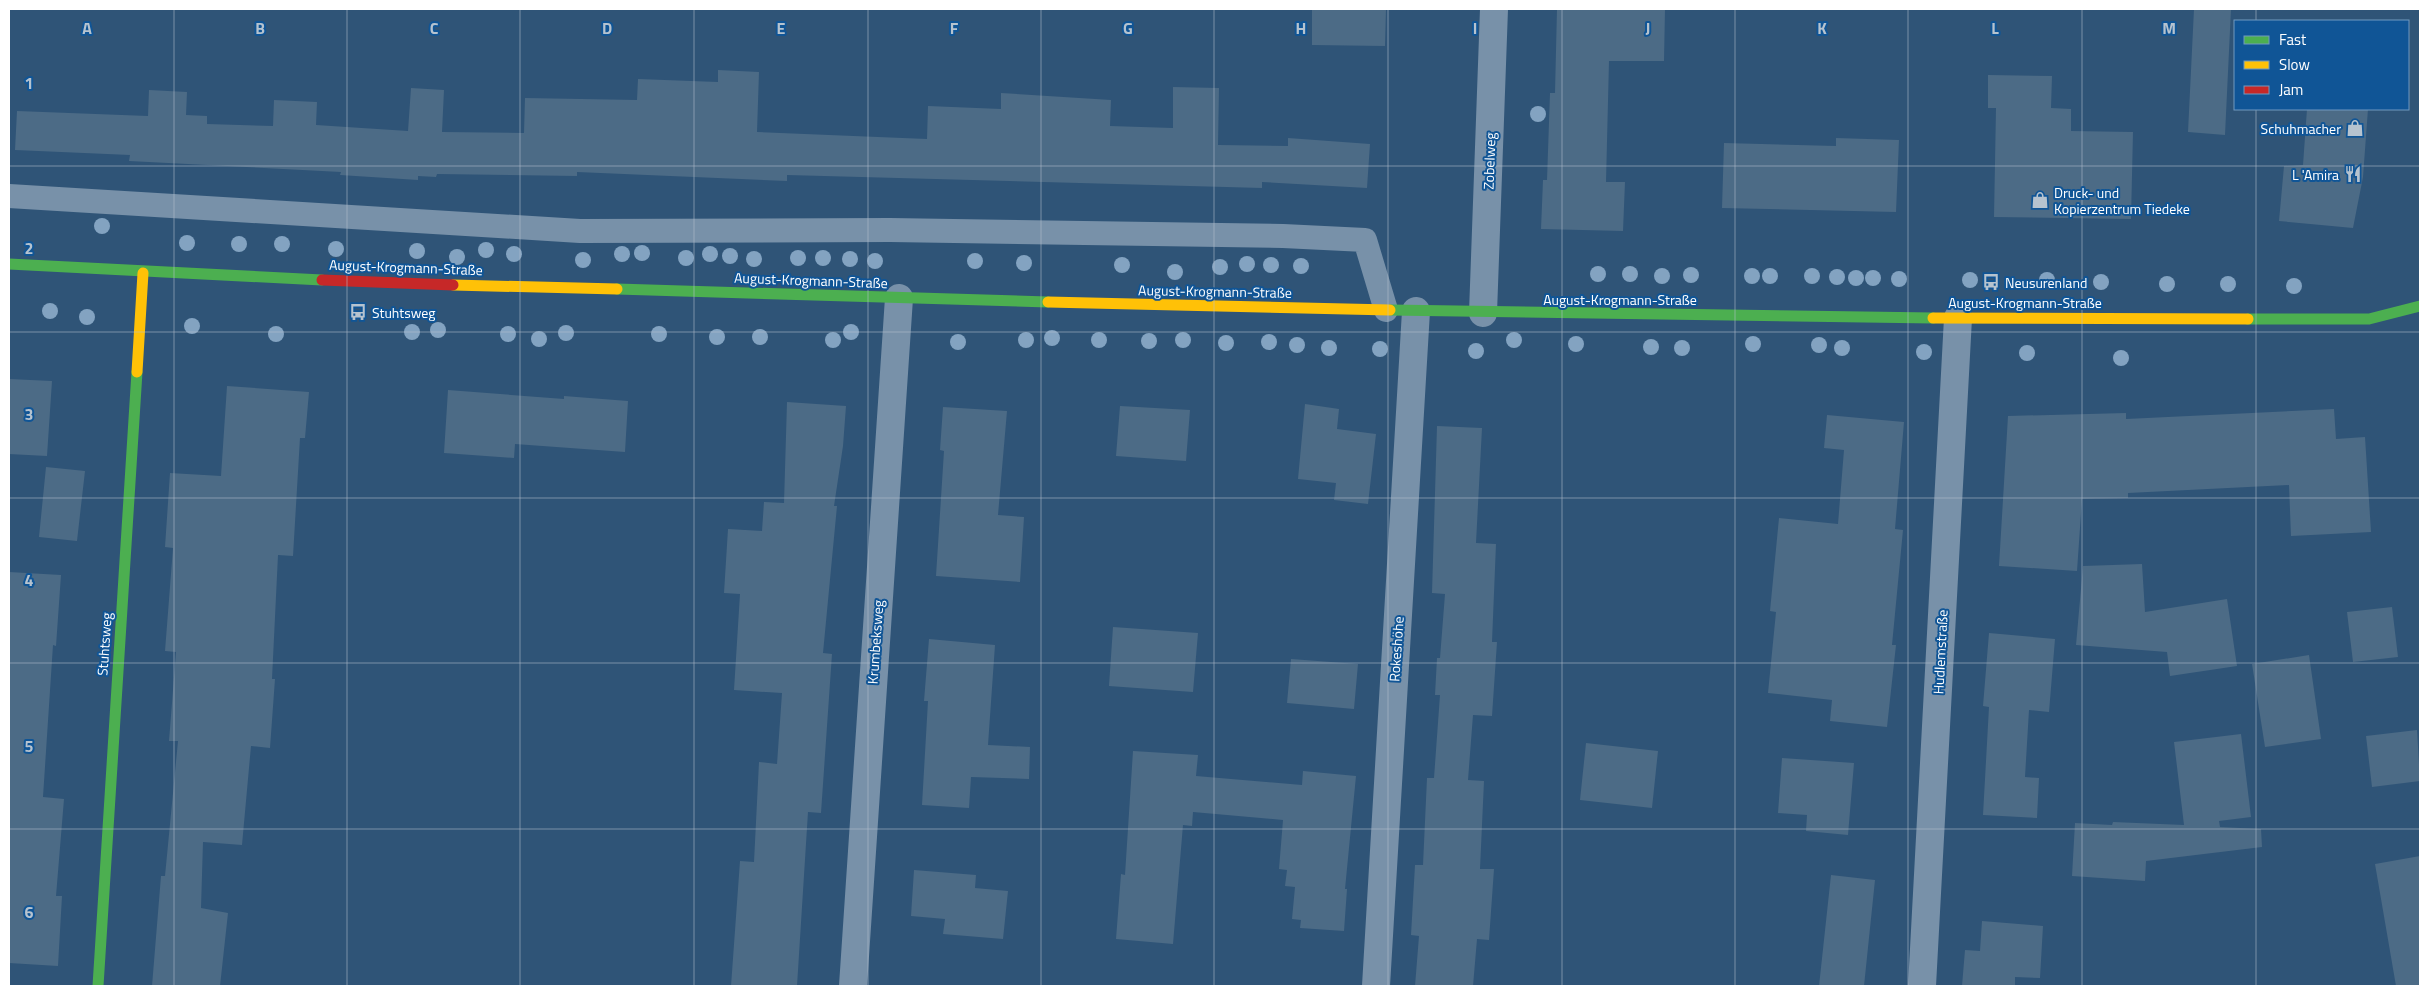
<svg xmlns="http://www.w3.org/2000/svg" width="2429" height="995" viewBox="0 0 2429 995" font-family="'Titillium Web',sans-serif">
<rect width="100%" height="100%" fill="#2f5477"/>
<!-- building -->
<path fill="#4c6b86" d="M1312,9h74l-1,37 -73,-1z
M1557,9h108l-1,52h-55l-3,121h19l-2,49 -82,-2 2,-49h4l3,-87h5z
M2194,9h37l-6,126 -37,-3z
M718,70l41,2 -2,60 170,7 1,-33 73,3v-16l110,7 -1,26 63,2v-41l46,1 -1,57 70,1v-8l82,6 -3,44 -105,-6v6l-475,-13v6l-210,-9v4l-140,-2 -1,3 -18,-1v4l-78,-5 1,-3 -212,-11 1,-6 -115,-5 2,-39 131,5 1,-26 38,2 -1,23 21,1v8l66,2 1,-26 43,2 -1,23 92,6 3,-43 33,2 -2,42 82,1 1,-35 112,2 1,-21 80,3z
M1988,75l64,1 -1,32 20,1v22l62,1 -2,87 -137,-2 2,-109h-8z
M2307,109h61l-5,68 -10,51 -74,-7 5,-55 19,-1z
M1836,138l63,2 -3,72 -174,-4 2,-65 112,3z
M9,379l43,2 -5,75 -38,-2z
M227,386l82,6 -4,46h-5l-7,118 -15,-1 -6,124h3l-5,69 -19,-2 -9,99 -39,-3 -2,66 27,5 -8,73h-68l9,-110h4l13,-135h-9l7,-89 -11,-1 8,-103 -8,-1 5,-74 51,3z
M448,390l116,9v-3l64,5 -3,51 -110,-8 -1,14 -70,-5z
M787,402l59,4 -3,40 -9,60h3l-14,147 9,1 -11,159 -13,-1 -11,174h-66l9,-125 14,1 5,-100 18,2 5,-71 -48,-3 6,-96 -16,-1 4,-64 34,2 2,-29 20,1z
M1305,404l34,5 -2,20 39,5 -8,70 -34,-4 2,-17 -38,-4z
M1120,406l70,4 -4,51 -70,-5z
M943,407l64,4 -9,104 26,2 -4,65 -84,-6 8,-125 -4,-1z
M2334,409l2,30 29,-2 6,95 -80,4 -2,-51 -161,8v5l-46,1 -5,72 -78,-5 9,-150 118,-3v6z
M1827,415l77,7 -9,107 8,1 -11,115h4l-9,82 -57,-6 2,-21 -64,-7 8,-81 -6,-1 9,-93 59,6 6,-74 -20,-2z
M1437,426l45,2 -6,115 20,1 -4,98h5l-5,74 -19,-1 -5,65 16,1 -4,88h14l-5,71 -12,-1 -4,47h-58l4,-50 -8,-1 4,-70h8l4,-87h7l6,-83h-5l2,-37h3l5,-64 -13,-1z
M46,467l39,4 -8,70 -38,-4z
M2142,564l3,48 82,-13 10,67 -67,10 -3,-24 -91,-7 7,-79z
M9,572l52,3 -5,71 -3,-1 -10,152 21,2 -8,97h6l-4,70 -49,-3z
M2392,607l6,50 -45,5 -6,-50z
M1113,627l85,6 -5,59 -84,-6z
M1989,633l66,6 -6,73 -20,-2 -4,67 14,1 -2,40 -54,-3 6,-108 -6,-1z
M929,639l66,6 -7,100 42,2 -1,32 -58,-2 -2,31 -47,-3 6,-104h-4z
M2309,655l12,84 -56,8 -13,-83z
M1291,659l67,5 -4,45 -67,-6z
M2417,730l3,51 -48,6 -6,-51z
M2241,734l10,83 -32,4 1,6 41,2 1,18 -116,14 -1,20 -73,-5 3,-53 37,2 1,-3 71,3 -10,-83z
M1586,743l72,8 -6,57 -72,-8z
M1133,751l65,4 -2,21 106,9 1,-14 53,5 -11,113h2l-3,42 -44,-3 1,-8 -9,-1 3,-32 -10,-1 2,-16 -8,-1 4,-49 -90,-8 -1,14 -9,-1 -10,119 -57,-5 5,-65 4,1z
M1782,758l72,5 -6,72 -42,-4 1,-16 -29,-2z
M2420,856v130h-24l-21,-122z
M914,870l62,5 -1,13 33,3 -5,48 -60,-5 2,-15 -34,-3z
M1831,875l44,5 -11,106h-45z
M1982,921l61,5 -3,52 -25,-1v9h-53l3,-36 15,1z"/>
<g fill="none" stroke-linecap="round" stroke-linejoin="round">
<!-- lane -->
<path stroke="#7891a9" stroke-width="24" d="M9,196l571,35 310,-1 393,6 82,4 21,70"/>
<!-- street -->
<path stroke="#7891a9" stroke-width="28" d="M1483,313l11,-304
M853,986l46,-688
M1376,986l40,-675
M1922,986l36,-668"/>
<!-- fast -->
<path stroke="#4caf50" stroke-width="11" d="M9,264l313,16
M617,289l431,13
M1390,310l543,8
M2248,319h121l51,-13
M98,986l39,-614"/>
<!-- slow -->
<path stroke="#ffc107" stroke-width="11" d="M453,285l164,4
M1048,302l342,8
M1933,318l315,1
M137,372l6,-99"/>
<!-- jam -->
<path stroke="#c62828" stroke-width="11" d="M322,280l131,5"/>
</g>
<!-- trees -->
<g fill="#83a3c1">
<circle cx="1538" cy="114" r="8"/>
<circle cx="102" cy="226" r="8"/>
<circle cx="187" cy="243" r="8"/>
<circle cx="239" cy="244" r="8"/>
<circle cx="282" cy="244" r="8"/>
<circle cx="336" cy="249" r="8"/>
<circle cx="486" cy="250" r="8"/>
<circle cx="417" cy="251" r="8"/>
<circle cx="642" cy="253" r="8"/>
<circle cx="514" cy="254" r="8"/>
<circle cx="622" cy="254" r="8"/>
<circle cx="710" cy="254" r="8"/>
<circle cx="730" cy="256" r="8"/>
<circle cx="457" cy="257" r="8"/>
<circle cx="686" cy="258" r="8"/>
<circle cx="798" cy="258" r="8"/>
<circle cx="823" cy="258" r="8"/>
<circle cx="754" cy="259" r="8"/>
<circle cx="850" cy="259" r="8"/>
<circle cx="583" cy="260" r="8"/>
<circle cx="875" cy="261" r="8"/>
<circle cx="975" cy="261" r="8"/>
<circle cx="1024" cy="263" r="8"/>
<circle cx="1247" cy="264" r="8"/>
<circle cx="1122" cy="265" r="8"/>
<circle cx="1271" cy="265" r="8"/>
<circle cx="1301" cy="266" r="8"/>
<circle cx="1220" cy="267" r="8"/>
<circle cx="1175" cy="272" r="8"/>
<circle cx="1598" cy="274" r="8"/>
<circle cx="1630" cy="274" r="8"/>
<circle cx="1691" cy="275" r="8"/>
<circle cx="1662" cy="276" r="8"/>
<circle cx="1752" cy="276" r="8"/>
<circle cx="1770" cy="276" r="8"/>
<circle cx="1812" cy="276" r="8"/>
<circle cx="1837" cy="277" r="8"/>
<circle cx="1856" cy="278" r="8"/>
<circle cx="1873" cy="278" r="8"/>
<circle cx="1899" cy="279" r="8"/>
<circle cx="1970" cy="280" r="8"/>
<circle cx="2047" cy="280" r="8"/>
<circle cx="2101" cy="282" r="8"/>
<circle cx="2167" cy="284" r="8"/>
<circle cx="2228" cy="284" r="8"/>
<circle cx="2294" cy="286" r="8"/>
<circle cx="50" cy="311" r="8"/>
<circle cx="87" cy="317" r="8"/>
<circle cx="192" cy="326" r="8"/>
<circle cx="438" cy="330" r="8"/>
<circle cx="412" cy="332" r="8"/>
<circle cx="851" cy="332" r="8"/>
<circle cx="566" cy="333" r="8"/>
<circle cx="276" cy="334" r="8"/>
<circle cx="508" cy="334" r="8"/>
<circle cx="659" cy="334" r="8"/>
<circle cx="717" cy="337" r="8"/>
<circle cx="760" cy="337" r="8"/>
<circle cx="1052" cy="338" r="8"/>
<circle cx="539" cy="339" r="8"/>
<circle cx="833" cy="340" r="8"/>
<circle cx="1026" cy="340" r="8"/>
<circle cx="1099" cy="340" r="8"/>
<circle cx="1183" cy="340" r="8"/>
<circle cx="1514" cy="340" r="8"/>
<circle cx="1149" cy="341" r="8"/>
<circle cx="958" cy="342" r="8"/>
<circle cx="1269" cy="342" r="8"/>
<circle cx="1226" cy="343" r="8"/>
<circle cx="1576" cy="344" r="8"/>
<circle cx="1753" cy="344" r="8"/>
<circle cx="1297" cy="345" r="8"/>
<circle cx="1819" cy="345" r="8"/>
<circle cx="1651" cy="347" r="8"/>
<circle cx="1329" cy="348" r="8"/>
<circle cx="1682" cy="348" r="8"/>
<circle cx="1842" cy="348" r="8"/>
<circle cx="1380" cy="349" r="8"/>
<circle cx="1476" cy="351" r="8"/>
<circle cx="1924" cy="352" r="8"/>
<circle cx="2027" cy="353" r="8"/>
<circle cx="2121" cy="358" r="8"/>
</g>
<!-- grid -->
<path fill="none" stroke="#b6c3cf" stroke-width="1" stroke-opacity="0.55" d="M174,9v977M347,9v977M520,9v977M694,9v977M868,9v977M1041,9v977M1214,9v977M1388,9v977M1562,9v977M1735,9v977M1908,9v977M2082,9v977M2256,9v12M2256,109v877M9,166h2411M9,332h2411M9,498h2411M9,663h2411M9,829h2411"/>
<!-- icons -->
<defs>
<g id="shop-bare" transform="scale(1.35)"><path d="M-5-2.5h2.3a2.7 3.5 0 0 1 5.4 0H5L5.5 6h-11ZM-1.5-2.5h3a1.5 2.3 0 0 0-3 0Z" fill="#b6c3cf" stroke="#105596" stroke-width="2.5" paint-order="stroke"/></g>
<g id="restaurant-bare" transform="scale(1.35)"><path d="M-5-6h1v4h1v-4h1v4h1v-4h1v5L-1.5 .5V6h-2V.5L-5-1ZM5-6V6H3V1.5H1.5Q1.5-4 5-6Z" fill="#b6c3cf" stroke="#105596" stroke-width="2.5" paint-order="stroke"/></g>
<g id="bus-bare" transform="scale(1.35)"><path d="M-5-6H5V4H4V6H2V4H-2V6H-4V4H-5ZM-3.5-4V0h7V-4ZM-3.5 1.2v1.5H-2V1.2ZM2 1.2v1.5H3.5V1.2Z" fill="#b6c3cf" stroke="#105596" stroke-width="2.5" paint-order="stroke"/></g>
</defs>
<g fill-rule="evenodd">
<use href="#shop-bare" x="2355" y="128"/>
<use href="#restaurant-bare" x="2353" y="174"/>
<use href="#shop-bare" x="2040" y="200"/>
<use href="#bus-bare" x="1991" y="282"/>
<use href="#bus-bare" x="358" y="312"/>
</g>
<g text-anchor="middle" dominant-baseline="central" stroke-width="4" stroke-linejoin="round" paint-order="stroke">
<!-- poi labels -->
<g font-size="14" fill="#fff" stroke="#105596" text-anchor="start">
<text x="2341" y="128" text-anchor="end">Schuhmacher</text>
<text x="2339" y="174" text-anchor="end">L 'Amira</text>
<text x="2054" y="192">Druck- und<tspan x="2054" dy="16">Kopierzentrum Tiedeke</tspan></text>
<text x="2005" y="282">Neusurenland</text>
<text x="372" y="312">Stuhtsweg</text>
</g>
<!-- street labels -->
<g font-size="14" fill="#fff" stroke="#105596">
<text transform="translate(1489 161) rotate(-88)">Zobelweg</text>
<text transform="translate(406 267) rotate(2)">August-Krogmann-Straße</text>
<text transform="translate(811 280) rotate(2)">August-Krogmann-Straße</text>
<text transform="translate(1215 291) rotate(1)">August-Krogmann-Straße</text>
<text x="1620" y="299">August-Krogmann-Straße</text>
<text x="2025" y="302">August-Krogmann-Straße</text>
<text transform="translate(875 642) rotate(-86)">Krumbeksweg</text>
<text transform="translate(104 644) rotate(-86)">Stuhtsweg</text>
<text transform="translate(1396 649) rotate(-86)">Rokeshöhe</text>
<text transform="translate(1940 652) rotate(-87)">Hudlemstraße</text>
</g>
</g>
<g font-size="16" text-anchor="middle" font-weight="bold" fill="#b6c3cf" stroke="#105596" stroke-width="4" stroke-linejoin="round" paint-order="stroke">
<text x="87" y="34">A</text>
<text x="260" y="34">B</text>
<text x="434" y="34">C</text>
<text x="607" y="34">D</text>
<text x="781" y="34">E</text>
<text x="954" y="34">F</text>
<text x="1128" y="34">G</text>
<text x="1301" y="34">H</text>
<text x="1475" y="34">I</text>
<text x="1648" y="34">J</text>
<text x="1822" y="34">K</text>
<text x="1995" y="34">L</text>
<text x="2169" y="34">M</text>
<text x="29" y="89">1</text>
<text x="29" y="254">2</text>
<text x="29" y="420">3</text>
<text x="29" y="586">4</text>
<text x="29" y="752">5</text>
<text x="29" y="918">6</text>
</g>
<!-- border -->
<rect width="2429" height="995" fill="none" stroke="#ffffff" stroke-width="20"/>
<!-- legend -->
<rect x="2234" y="20" width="175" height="90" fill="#105596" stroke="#7099c0"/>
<rect x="2244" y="36" width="25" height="8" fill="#4caf50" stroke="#7099c0"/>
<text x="2279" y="45" font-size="15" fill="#ffffff">Fast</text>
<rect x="2244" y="61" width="25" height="8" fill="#ffc107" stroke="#7099c0"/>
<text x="2279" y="70" font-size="15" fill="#ffffff">Slow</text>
<rect x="2244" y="86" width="25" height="8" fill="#c62828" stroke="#7099c0"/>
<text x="2279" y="95" font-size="15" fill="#ffffff">Jam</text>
</svg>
